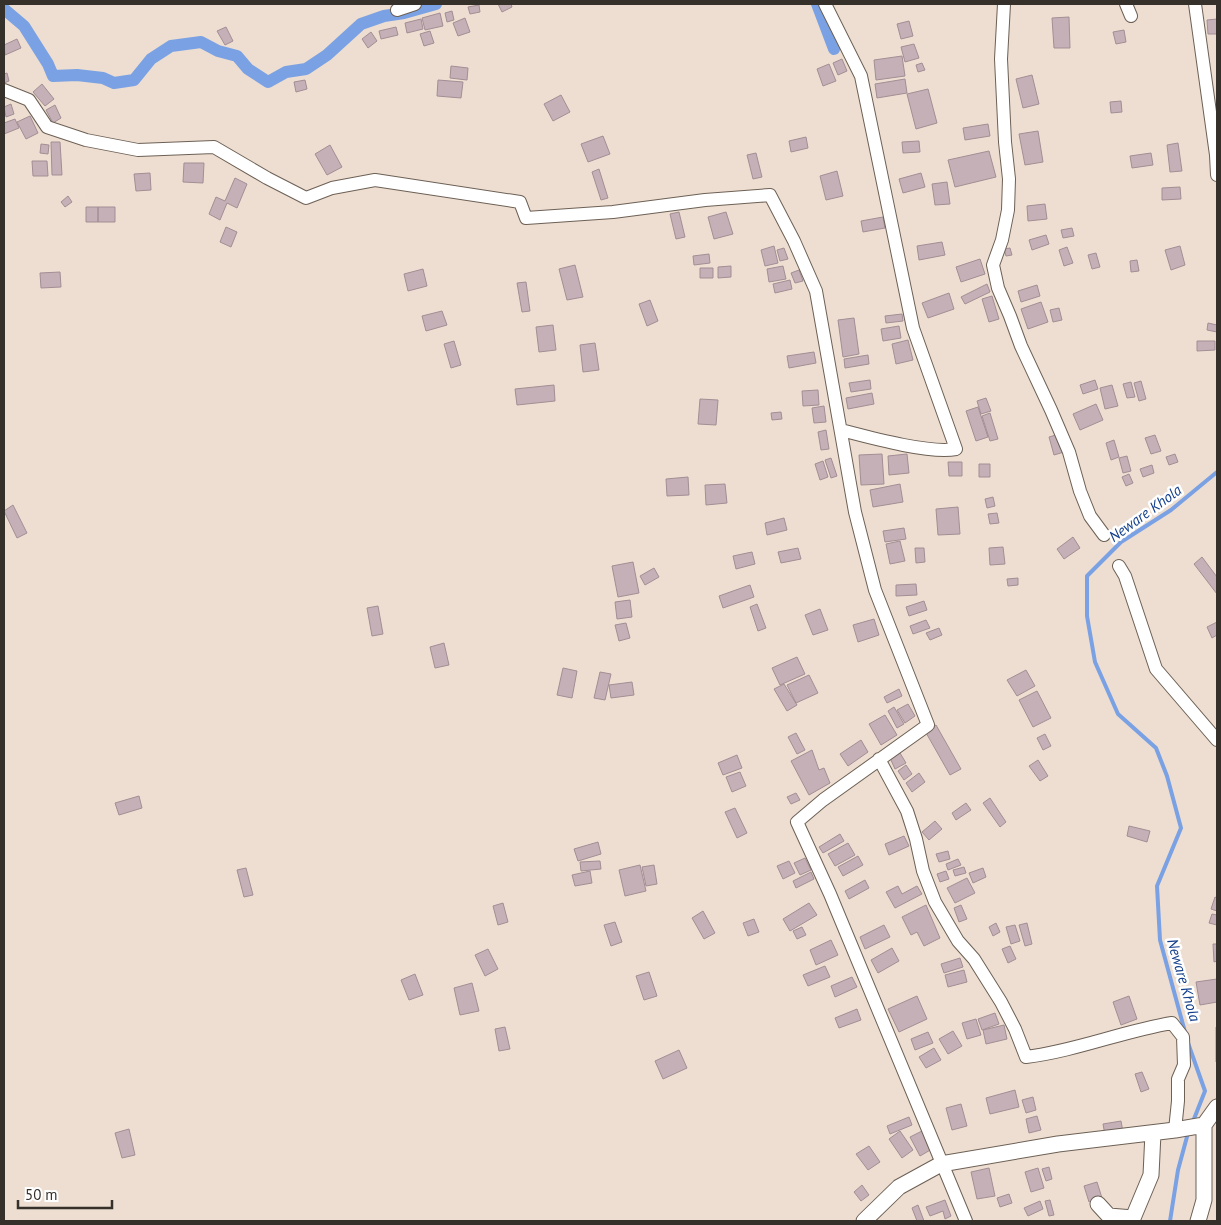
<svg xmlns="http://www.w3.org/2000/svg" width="1221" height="1225" viewBox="0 0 1221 1225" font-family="'PT Sans',sans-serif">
<rect width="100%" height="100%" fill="#edded1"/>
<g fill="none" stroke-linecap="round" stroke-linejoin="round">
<!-- stream -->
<path stroke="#7aa1e3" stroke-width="4" d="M1185,1032l-25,-92 -3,-54 24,-58 -14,-52 -11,-28 -38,-34 -23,-52 -8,-46v-40l34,-34 50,-32 46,-38
M1188,1043l17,48 -13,33
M1170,1221l8,-51 10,-37"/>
<!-- canal -->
<path stroke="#7aa1e3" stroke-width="12" d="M817,4l17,45
M4,9l20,17 24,38 5,12 24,-1 26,3 11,5 20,-3 17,-21 20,-13 30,-4 17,9 19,5 11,13 20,13 18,-10 20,-3 21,-14 34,-31 23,-8 20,-3 32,-9"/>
</g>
<!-- building -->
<path fill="#c4b0b6" stroke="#a28e94" d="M498,4h13l1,3 -10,5z
M479,5l1,7 -10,2 -2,-7z
M452,11l2,9 -7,2 -2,-9z
M440,13l3,13 -18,4 -3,-12z
M1069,17l1,31h-16l-2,-30z
M465,18l5,14 -12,4 -5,-13z
M421,19l2,10 -16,4 -2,-10z
M1217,19v15h-9l-1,-14z
M909,21l4,15 -12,3 -4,-15z
M226,27l7,14 -8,4 -8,-14z
M396,27l2,8 -17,4 -2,-8z
M1124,30l2,12 -10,2 -3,-12z
M430,31l4,12 -10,3 -4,-12z
M371,32l6,9 -9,7 -6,-9z
M17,39l4,9 -16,7 -1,-10z
M914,44l5,14 -14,4 -4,-15z
M902,56l3,20 -29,4 -2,-20z
M842,59l5,12 -9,4 -5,-12z
M922,63l3,7 -7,2 -2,-7z
M829,64l7,17 -13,5 -6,-17z
M451,66l17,2 -1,12 -17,-2z
M7,73l2,8 -5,2v-9z
M1032,75l7,29 -16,4 -7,-29z
M905,79l2,14 -30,5 -2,-14z
M305,80l2,9 -11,3 -2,-10z
M438,80l25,2 -2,16 -24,-2z
M42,84l12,15 -9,7 -12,-14z
M928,89l9,34 -21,6 -9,-35z
M561,95l9,17 -17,9 -9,-17z
M1121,101l1,11 -11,1 -1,-11z
M11,104l3,10 -8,3 -2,-10z
M55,105l6,13 -8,5 -7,-13z
M30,116l8,17 -12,6 -9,-17z
M15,119l4,9 -15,6v-11z
M988,124l2,12 -25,4 -2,-12z
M1038,131l5,31 -18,3 -6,-31z
M603,136l7,18 -22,8 -7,-18z
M806,137l2,11 -17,4 -2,-11z
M919,141l1,11 -17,1 -1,-11z
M51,142h9l2,33h-10z
M1178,143l4,28 -12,1 -3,-27z
M41,144l8,1 -1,9 -8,-1z
M330,145l12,22 -15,8 -12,-21z
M989,151l7,26 -41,10 -7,-27z
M756,153l6,24 -9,2 -6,-24z
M1151,153l2,12 -21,3 -2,-12z
M32,161h15l1,15h-15z
M184,163h20l-1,20 -20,-1z
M599,169l9,29 -7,2 -9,-28z
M837,171l6,25 -17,4 -6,-24z
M150,173l1,17 -15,1 -2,-17z
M921,173l4,14 -22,6 -4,-14z
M235,178l12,6 -10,24 -10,-5 -7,17 -11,-6 7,-17 9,4z
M947,182l3,22 -15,1 -3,-21z
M1180,187l1,12 -19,1v-12z
M68,196l4,6 -7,5 -4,-5z
M1045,204l2,15 -19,2 -1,-15z
M86,207h12v15h-12z
M98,207h17v15h-17z
M679,212l6,25 -9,2 -6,-25z
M726,212l7,22 -19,5 -6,-22z
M883,217l2,11 -22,4 -2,-11z
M226,227l11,5 -6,15 -11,-5z
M1072,228l2,8 -11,2 -2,-8z
M1046,235l3,9 -17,6 -3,-10z
M942,242l3,13 -26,5 -2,-14z
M774,246l4,17 -13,3 -4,-16z
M1180,246l5,19 -14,5 -6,-20z
M1067,247l6,16 -9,3 -5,-16z
M784,248l4,11 -8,2 -3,-11z
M1010,248l2,7 -6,1 -2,-7z
M1096,253l4,14 -8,2 -4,-14z
M709,254l1,9 -16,2 -1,-9z
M980,259l5,15 -24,8 -5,-15z
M1137,260l2,11 -8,1 -1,-11z
M575,265l8,32 -16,3 -8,-31z
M731,266v11l-13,1v-11z
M783,266l3,13 -17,3 -2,-13z
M700,268h13v10h-13z
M423,269l4,17 -19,5 -4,-17z
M799,270l4,11 -8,2 -4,-10z
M60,272l1,15 -20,1 -1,-15z
M790,280l2,9 -17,4 -2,-9z
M526,282l4,29 -8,1 -5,-29z
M987,284l3,8 -25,12 -4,-7z
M1037,285l3,11 -19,6 -3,-11z
M949,293l5,16 -26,9 -6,-15z
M992,296l7,23 -10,3 -7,-23z
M650,300l8,21 -11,5 -8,-22z
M1041,302l7,20 -20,7 -7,-20z
M1059,308l3,12 -9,2 -3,-12z
M442,311l5,14 -21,6 -4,-15z
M902,314l1,7 -17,2 -1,-7z
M854,318l5,36 -16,3 -5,-37z
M1208,323l9,2v7l-10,-2z
M553,325l3,25 -17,2 -3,-25z
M899,326l2,12 -18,3 -2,-12z
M908,340l5,20 -17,4 -4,-20z
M454,341l7,24 -10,3 -7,-24z
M1197,341h18v9l-18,1z
M595,343l4,27 -16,2 -3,-27z
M814,352l2,11 -27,5 -2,-12z
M868,355l1,9 -24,4 -1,-9z
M870,380l1,9 -20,3 -2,-9z
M1095,380l3,9 -15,5 -3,-9z
M1141,381l5,18 -7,2 -5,-18z
M1131,382l4,15 -8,1 -4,-14z
M554,385l1,16 -38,4 -2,-16z
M1112,385l6,21 -13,3 -5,-21z
M818,390l1,15 -16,1 -1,-15z
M872,393l2,11 -26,5 -2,-11z
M986,398l5,13 -10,3 -4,-13z
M700,399l18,1 -2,25 -18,-1z
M1096,404l7,16 -23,10 -7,-16z
M824,406l2,16 -12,1 -2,-15z
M978,407l10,30 -12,4 -10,-30z
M781,412l1,7 -10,1 -1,-7z
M990,413l8,26 -8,2 -8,-25z
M826,430l3,19 -8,1 -3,-18z
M1059,434l5,18 -10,3 -5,-18z
M1155,435l6,16 -10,3 -6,-16z
M1114,440l5,17 -8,3 -5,-17z
M882,454l2,30 -23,1 -2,-30z
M907,454l2,19 -20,2 -1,-19z
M1175,454l3,8 -9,3 -3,-8z
M1127,456l4,15 -8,2 -4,-15z
M831,458l6,18 -6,2 -6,-18z
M823,461l5,16 -8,3 -5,-16z
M948,462h14v14h-13z
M979,464h11v13h-11z
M1152,465l2,8 -11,4 -3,-8z
M1129,474l4,9 -7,3 -4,-9z
M688,477l1,18 -22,1 -1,-17z
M725,484l2,19 -21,2 -1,-20z
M900,484l3,18 -30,5 -3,-17z
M993,497l2,9 -8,2 -2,-9z
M13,505l14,28 -10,5 -13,-27z
M958,507l2,27 -22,1 -2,-26z
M997,513l2,10 -9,1 -2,-10z
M784,518l3,12 -20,5 -2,-12z
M904,528l2,11 -21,3 -2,-11z
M1073,537l7,11 -16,11 -7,-10z
M900,541l5,20 -15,3 -4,-20z
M1003,547l2,17 -15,1 -1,-17z
M798,548l3,11 -20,4 -3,-11z
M915,548h9l1,14 -9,1z
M752,552l3,12 -19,5 -3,-13z
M1202,557l15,20v17l-23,-30z
M633,562l6,31 -21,4 -6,-31z
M654,568l5,9 -14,8 -5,-9z
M1018,578v7l-10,1 -1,-7z
M916,584l1,11 -21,1v-11z
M750,585l4,12 -31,11 -4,-12z
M630,600l2,17 -15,2 -2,-17z
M924,601l3,9 -18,6 -3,-9z
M757,604l9,24 -8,3 -8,-24z
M378,606l5,28 -11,2 -5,-28z
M820,609l8,21 -15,5 -8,-20z
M874,619l5,16 -21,7 -5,-17z
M926,620l4,8 -17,6 -3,-8z
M1217,622v13l-5,3 -5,-11z
M626,623l4,15 -11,3 -4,-16z
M939,628l3,7 -12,5 -4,-7z
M444,643l5,22 -14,3 -5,-21z
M797,657l8,17 -25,11 -8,-17z
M563,668l14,3 -5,27 -15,-3z
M1026,670l9,16 -18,10 -10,-16z
M600,672l11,2 -6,26 -11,-2z
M809,675l9,18 -22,10 -9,-18z
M632,682l2,13 -23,3 -2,-13z
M784,684l13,21 -10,6 -13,-22z
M899,689l3,7 -15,7 -3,-6z
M1037,691l14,27 -18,9 -14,-27z
M908,704l7,12 -10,7 -8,-13z
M894,707l10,17 -7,4 -9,-17z
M885,715l12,20 -16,10 -12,-21z
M936,725l25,44 -11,6 -25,-44z
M796,733l9,17 -8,4 -9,-17z
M1045,734l6,12 -8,4 -6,-12z
M861,740l7,12 -20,14 -8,-12z
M812,750l7,20 5,-2 6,15 -21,12 -18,-34z
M900,753l6,10 -11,6 -5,-11z
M737,755l5,13 -19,7 -5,-12z
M1038,760l10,16 -8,5 -11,-15z
M906,765l6,9 -8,6 -6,-9z
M740,772l6,14 -14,6 -6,-15z
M919,773l6,9 -13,10 -6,-9z
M796,793l4,7 -9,4 -4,-7z
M139,796l3,12 -23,7 -4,-12z
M990,798l16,24 -6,5 -17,-24z
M966,803l5,7 -15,10 -4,-7z
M735,808l12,25 -10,5 -12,-26z
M935,821l7,8 -13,11 -7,-8z
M1129,826l21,5 -3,11 -20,-6z
M840,834l4,7 -21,12 -4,-6z
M904,836l5,10 -20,9 -4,-11z
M598,842l3,12 -23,7 -4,-12z
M848,843l7,12 -20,11 -7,-12z
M948,851l2,8 -11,3 -3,-8z
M858,856l5,9 -20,11 -5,-9z
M805,858l6,12 -11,5 -6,-12z
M958,859l3,6 -13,5 -2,-6z
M600,861l1,8 -20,2 -1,-9z
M789,861l6,12 -12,6 -6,-13z
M640,865l6,26 -21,5 -6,-26z
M654,865l3,19 -11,2 -4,-19z
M964,867l2,6 -11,3 -2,-6z
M246,868l7,27 -9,2 -7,-27z
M983,868l3,9 -13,6 -4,-10z
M590,871l2,12 -17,3 -3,-11z
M946,871l3,8 -9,3 -3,-8z
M811,872l3,7 -18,9 -3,-7z
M967,878l8,15 -20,10 -8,-15z
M865,880l4,8 -20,11 -4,-8z
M898,886l4,8 15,-8 5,8 -27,14 -9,-16z
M1215,897l2,1v13l-6,-2z
M503,903l5,19 -10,3 -5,-19z
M809,903l8,12 -27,16 -7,-12z
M926,905l14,33 -16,8 -7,-14 -6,3 -9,-18z
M961,905l6,14 -8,3 -5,-14z
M703,911l12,22 -11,6 -12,-21z
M1212,914l5,1v10l-8,-2z
M754,919l5,13 -11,4 -5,-13z
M615,922l7,20 -11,4 -7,-21z
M996,923l4,9 -7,4 -4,-9z
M1027,923l5,21 -7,2 -6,-21z
M884,925l6,12 -25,12 -5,-12z
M1015,925l5,16 -9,3 -5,-17z
M802,927l4,8 -9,4 -4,-8z
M831,940l7,15 -22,10 -6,-15z
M1213,944h4v17l-3,1z
M1010,946l6,13 -8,4 -6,-14z
M892,948l7,13 -21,12 -7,-13z
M488,949l10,20 -13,7 -10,-21z
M960,958l3,9 -19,6 -3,-9z
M825,966l5,11 -22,9 -5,-11z
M964,970l3,12 -19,5 -3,-12z
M649,972l8,24 -13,4 -8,-24z
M415,974l8,21 -14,5 -8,-20z
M852,977l5,10 -22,10 -4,-11z
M1217,979v23l-17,3 -4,-23z
M472,983l7,28 -19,4 -6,-27z
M917,996l10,23 -28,13 -11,-23z
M1129,996l8,23 -16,6 -8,-23z
M857,1009l4,11 -22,8 -4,-10z
M995,1013l4,11 -17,6 -4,-11z
M976,1019l5,16 -14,4 -5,-16z
M1004,1025l3,14 -21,5 -3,-14z
M505,1027l5,22 -11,2 -4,-22z
M1216,1027h1v35h-1z
M953,1031l9,15 -14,8 -9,-15z
M928,1032l5,11 -18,7 -4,-11z
M934,1048l7,12 -15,8 -7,-11z
M679,1050l8,18 -24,11 -8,-18z
M1142,1072l7,17 -8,3 -6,-18z
M1015,1090l4,17 -29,7 -4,-16z
M1033,1097l3,13 -10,3 -4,-13z
M961,1104l6,22 -15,4 -6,-22z
M1037,1116l4,14 -12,3 -3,-14z
M909,1117l3,8 -22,9 -3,-8z
M1121,1121l2,11 -18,3 -2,-11z
M129,1129l6,26 -13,3 -7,-25z
M900,1131l13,19 -11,8 -13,-19z
M922,1131l10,18 -12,7 -10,-19z
M869,1146l11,16 -12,8 -12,-16z
M1049,1167l3,12 -6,2 -4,-12z
M989,1168l6,28 -18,3 -6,-27z
M1038,1168l6,20 -13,4 -6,-20z
M1097,1182l5,16 -13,4 -5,-16z
M862,1185l7,10 -8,6 -7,-9z
M1009,1194l3,9 -12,4 -3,-9z
M945,1200l6,16 -6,3 -2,-8 -13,5 -4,-9z
M1050,1200l4,15 -5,1 -4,-15z
M1040,1201l3,8 -15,7 -4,-8z
M918,1205l6,16h-7l-5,-13z"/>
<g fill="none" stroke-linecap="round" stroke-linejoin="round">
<!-- minor casing -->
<g stroke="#6d6055" stroke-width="14">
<path id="minor" d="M825,4l36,72 52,252 43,121c-27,5 -88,-12 -115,-19
M1004,4l-3,55 4,83 4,37 -1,31 -6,30 -9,25 5,23 12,28 11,30 30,64 18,42 11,39 10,25 14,19
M1126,4l5,12
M1195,4l21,151 1,20
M397,10l18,-6
M4,90l25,10 18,27 39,13 52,10 76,-3 53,31 39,20 26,-10 43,-8 145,22 6,16 87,-6 92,-12 65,-5 24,46 22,50 39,221 20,78 53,135 -105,75 -26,22 33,72 136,327
M1119,566l6,10 31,93 61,71
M879,759l28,52 9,28 7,32 12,31 23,39 16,18 27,43 14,27 11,28c50,-6 97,-26 146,-34l11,14 1,28 -6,14v22l-3,29"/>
</g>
<!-- tertiary casing -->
<g stroke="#6d6055" stroke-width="17">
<path id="tertiary" d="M1098,1204l11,12 24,2 18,-43 2,-42
M864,1221l35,-34 42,-23 117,-20 117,-14 29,-5
M1198,1221l6,-21v-75l13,-18"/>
</g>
<!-- minor -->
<use href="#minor" stroke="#fff" stroke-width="12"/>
<!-- tertiary -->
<use href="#tertiary" stroke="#fff" stroke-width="15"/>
</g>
<g text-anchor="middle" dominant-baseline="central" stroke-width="5" stroke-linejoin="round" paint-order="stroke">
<!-- water labels -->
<g font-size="15" font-style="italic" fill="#123e8a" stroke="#fff">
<text transform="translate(1145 513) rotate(-36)">Neware Khola</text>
<text transform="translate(1184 980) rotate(74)">Neware Khola</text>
</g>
</g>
<!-- border -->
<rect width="1221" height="1225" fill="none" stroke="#36302b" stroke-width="10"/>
<!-- scale -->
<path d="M18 1200v8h94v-8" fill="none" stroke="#36302b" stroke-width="2.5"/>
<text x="25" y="1200" font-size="15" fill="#36302b" stroke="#ffffff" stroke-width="4" paint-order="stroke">50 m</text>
</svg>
